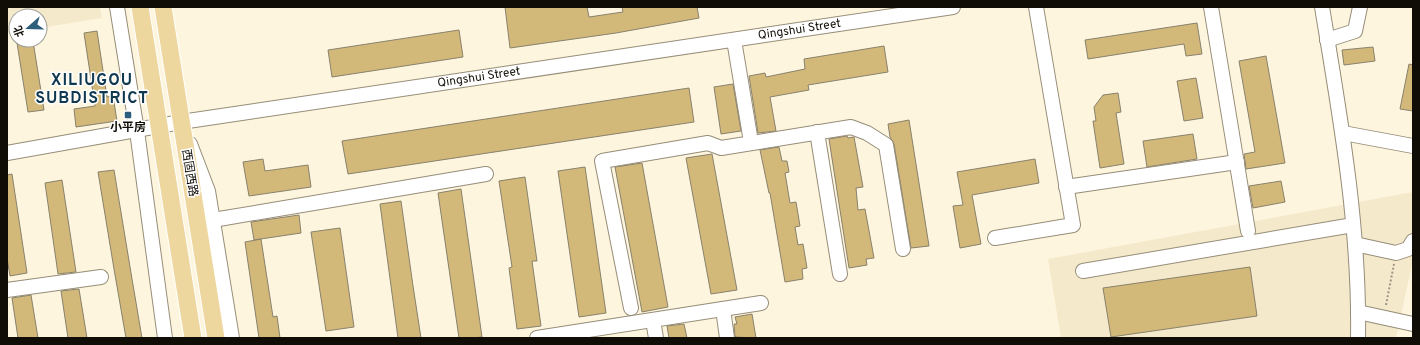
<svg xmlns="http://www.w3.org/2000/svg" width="1420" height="345" viewBox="0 0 1420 345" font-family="Overpass,'Noto Sans SC',sans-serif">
<rect width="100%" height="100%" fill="#fef5de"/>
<!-- built -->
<path fill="#f5e9cb" d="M7,7h93l2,11 -62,10v-12h-24v15l-9,2z
M1413,192v68l-17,78h-335l-13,-79z"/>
<!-- building -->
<path fill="#d3b979" stroke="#89816d" d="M505,7h82l2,10 34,-5 -1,-5h75l2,11 -83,15 -106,15z
M1197,23l5,31 -16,2 -2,-12 -96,15 -3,-19z
M459,30l4,27 -131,20 -4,-27z
M97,31l10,66 6,-1 4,25 -41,6 -2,-18 21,-3 -11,-73z
M33,41l11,69 -16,2 -11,-69z
M884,46l4,26 -80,13 1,5 -39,7 6,34 -18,2 -9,-57 16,-3 1,4 39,-8 -1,-10z
M1373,47l2,14 -31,4 -2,-15z
M1266,56l19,107 -39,6 -2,-15 11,-2 -16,-91z
M1409,64l4,1v46l-13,-2z
M1196,78l7,40 -19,3 -7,-40z
M733,84l8,47 -20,3 -7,-47z
M689,88l5,34 -346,52 -6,-33z
M1118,93l3,19 -5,1 8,51 -24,4 -7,-47h3l-2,-14 9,-12z
M909,120l20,126 -18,2 -17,-104 -4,-7 -2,-13z
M1193,134l4,25 -50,8 -4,-26z
M847,136l1,2 6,-1 9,50 -7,1 2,22 7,-1 9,49 -8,1 1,6 -18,3 -20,-129z
M779,147l3,14h5l2,11 -4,1 5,30 6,-1 4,24 -5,1 3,18 5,-1 4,24 -5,1 1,10 -18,3 -15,-89h-1l-9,-43z
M712,154l25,136 -26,4 -25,-136z
M263,159l2,12 43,-6 3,22 -62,9 -6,-34z
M1035,159l4,24 -67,12 9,49 -21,4 -7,-42 10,-1 -6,-33z
M642,163l26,144 -26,5 -27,-145z
M585,167l21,146 -27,4 -21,-146z
M114,170l18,109 10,59h-16l-12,-69 -16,-97z
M12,174l15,99 -17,3 -3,-18v-83z
M525,177l12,84h-5l9,65 -24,3 -8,-61 3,-1 -13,-86z
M62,180l14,92 -18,2 -13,-91z
M1281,181l4,21 -32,6 -4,-22z
M461,189l21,148 -10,1h-13l-21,-145z
M401,201l12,85 8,52h-23l-18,-134z
M299,215l2,18 -47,7 -3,-18z
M340,228l14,99 -28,4 -15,-99z
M261,239l12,78 4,-1 3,22h-21l-14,-96z
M1250,267l7,49 -146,21 -8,-49z
M79,289l8,49h-19l-7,-47z
M31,295l7,43h-20l-6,-40z
M752,314l4,24 -21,-1 -1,-13h3l-2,-7z
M684,324l3,14h-18l-2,-12z"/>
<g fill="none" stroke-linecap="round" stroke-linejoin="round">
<!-- minor casing -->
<g stroke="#968d79" stroke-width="16">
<g id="minor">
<path d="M117,7l20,124 28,207"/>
<path d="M1211,7l37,224"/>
<path d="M1322,7c18,109 38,220 36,331"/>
<path d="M734,40l17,102"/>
<path d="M1327,40l28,-9 5,-24"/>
<path d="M817,132l23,142"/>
<path d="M1343,133l70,13"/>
<path d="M190,144l18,47 24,147"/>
<path id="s1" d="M7,153l174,-31 772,-115"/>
<path d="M1066,187l171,-25"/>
<path d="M213,220l273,-46"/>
<path d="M995,238l78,-13 -37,-218"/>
<path d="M1355,244l41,9 12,-4 5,-8"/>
<path d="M1083,271l270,-46"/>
<path d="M7,290l94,-13"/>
<path d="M631,308l-29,-147 106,-18 13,5 130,-21 16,6 19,12 17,104"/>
<path d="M723,309l4,29"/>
<path d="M1358,312l55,12"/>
<path d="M653,320l3,18"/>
<path d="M537,338l224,-35"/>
</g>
</g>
<!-- major casing -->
<g stroke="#fff" stroke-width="19">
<path id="major" d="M140,7l53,331
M163,7l53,331"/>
</g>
<!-- path -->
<path stroke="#9e9787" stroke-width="2" stroke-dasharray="2 2" stroke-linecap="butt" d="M1386,305l8,-41"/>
<!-- minor -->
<use href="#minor" stroke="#fff" stroke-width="14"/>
<!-- major -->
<use href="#major" stroke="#eed79f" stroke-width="17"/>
</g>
<!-- markers -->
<rect fill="#2d5e7c" stroke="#fff" stroke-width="1.5" x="124" y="111" width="8" height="8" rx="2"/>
<g text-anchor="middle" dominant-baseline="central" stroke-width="3" stroke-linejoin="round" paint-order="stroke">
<!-- street labels -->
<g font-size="12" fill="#100d06" stroke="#fff">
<text stroke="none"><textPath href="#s1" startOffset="802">Qingshui Street</textPath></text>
<text stroke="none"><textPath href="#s1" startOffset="478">Qingshui Street</textPath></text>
<text transform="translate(189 173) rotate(81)">西固西路</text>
</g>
<!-- poi labels -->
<g font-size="12" font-weight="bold" fill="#100d06" stroke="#fff">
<text x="128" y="128">小平房</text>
</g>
<!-- district labels -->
<g font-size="16" font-weight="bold" letter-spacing="1" fill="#10384f" stroke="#fff">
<text x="92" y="81">XILIUGOU<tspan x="92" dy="18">SUBDISTRICT</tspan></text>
</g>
</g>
<!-- border -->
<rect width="1420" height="345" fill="none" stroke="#100d06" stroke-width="16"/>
<!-- north arrow -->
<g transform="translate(28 28) rotate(250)"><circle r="19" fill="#ffffff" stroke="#9f9e9b"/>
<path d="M0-3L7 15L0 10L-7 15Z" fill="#2d5e7c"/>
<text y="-6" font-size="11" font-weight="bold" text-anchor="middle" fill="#100d06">北</text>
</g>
</svg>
